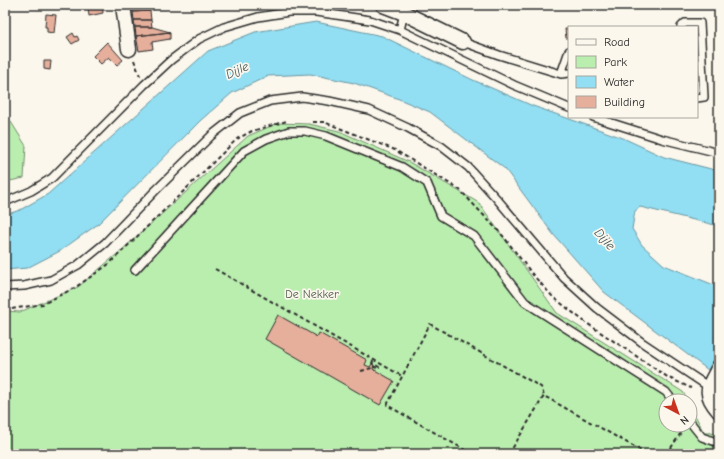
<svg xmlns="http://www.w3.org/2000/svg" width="724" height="459" viewBox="0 0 724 459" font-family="'Comic Neue',sans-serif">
<rect width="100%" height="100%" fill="#fbf7ec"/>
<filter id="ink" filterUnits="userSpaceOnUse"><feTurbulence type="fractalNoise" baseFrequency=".025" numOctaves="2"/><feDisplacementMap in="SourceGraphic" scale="8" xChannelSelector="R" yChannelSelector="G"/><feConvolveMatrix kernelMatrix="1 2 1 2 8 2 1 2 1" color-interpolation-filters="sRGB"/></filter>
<g filter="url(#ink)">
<!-- green -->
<path fill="#baeeaf" stroke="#728c6d" d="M5,121l6,1 15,24 -2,32 -19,4z
M278,123l31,1 30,7 70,31 70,41 78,110 126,79 5,9h-22v24h24v-20l13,26 16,4v19h-714v-143l15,1 58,-25 45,-38 125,-113z"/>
<!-- water -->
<path fill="#92def2" stroke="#6996a2" d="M316,22l66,14 91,44 60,26 90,32 41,19 55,14v55l-79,-19 -5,4 -3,18 10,16 22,20 55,22v77l-6,-3 -5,9 -104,-78 -51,-58 -48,-65 -75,-57 -31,-13 -45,-16 -44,-9 -42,2 -36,17 -31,27 -103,104 -38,27 -33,17 -22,2v-55l15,-5 28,-16 160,-143 47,-19z"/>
<!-- building -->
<path fill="#e6af9c" stroke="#2b2b2b" d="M88,5h12l-12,3z
M102,5l1,8 -14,3 -1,-8z
M132,5h17l1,6 -17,1z
M150,11l1,9h-17l-1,-8z
M46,14l10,1 -2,18 -7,-1v-5h-2z
M134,20h17l1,7h-17z
M135,27h17l18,5 -34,4z
M565,29h4v9h-3z
M170,32v7l-18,3 1,7 -14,2 -3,-15z
M73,33l2,4 2,-1 2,4 -7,4 -5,-7z
M107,42l16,18 -6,5 -8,-8 -8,7 -8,-8z
M44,61h7l-1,9 -6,-1z
M278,315l39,22 2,-4 48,27 -2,5 5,2 2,-3 2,1 -1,4 21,12 -14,24 -115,-66z"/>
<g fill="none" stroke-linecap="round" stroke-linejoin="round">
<!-- lane casing -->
<g stroke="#2b2b2b" stroke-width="10">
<path id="lane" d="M681,27l4,-4h15l4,74 -7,1
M400,30l4,-17
M463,42l36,13 62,19 8,-1
M561,74l8,-23
M593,117l69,22 57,14
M5,202l26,-11 21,-13 92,-93 27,-25 28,-21 25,-12 34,-10 31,-5h27l54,8 30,10 114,55 55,23
M135,270l109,-119 22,-12 23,-8h16l21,5 76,31 25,16 14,33 33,20 51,66 141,90 7,9
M5,287l19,-1 27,-6 27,-15 27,-22 50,-52 57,-56 28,-22 30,-12 32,-4 27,4 40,9 39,18 33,18 27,21 29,32 67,79 33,30 46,35 66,44
M690,422l12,15 17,6"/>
</g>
<!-- street casing -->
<g stroke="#2b2b2b" stroke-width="17">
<path id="street" d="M123,5l6,44
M383,5l21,8 59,29
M719,367c-10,20 -17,25 0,44"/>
</g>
<!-- path -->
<path stroke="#2b2b2b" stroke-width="2" stroke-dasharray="4 3" stroke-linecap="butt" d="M134,60l6,16
M313,122h11l71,28 65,40 44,47 29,38 20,22 32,25 84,56 22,10
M215,269l187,107
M5,310l38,-6 33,-17 33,-23 128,-125 15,-8 35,-10
M361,371l11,-3 1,-2 5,3 1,-2 -7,-4 2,-3
M472,454l-85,-49 43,-81 111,63 3,9 103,58
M509,454l35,-58
M667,454l17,-26"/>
<!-- lane -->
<use href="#lane" stroke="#fbf7ec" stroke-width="7"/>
<!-- street -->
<use href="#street" stroke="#fbf7ec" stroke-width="14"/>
</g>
</g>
<g text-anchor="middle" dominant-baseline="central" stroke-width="3.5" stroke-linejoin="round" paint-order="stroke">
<!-- park labels -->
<g font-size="12" fill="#4f5c4c" stroke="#fbf7ec">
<text x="312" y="294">De Nekker</text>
</g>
<!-- water labels -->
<g font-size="13" font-style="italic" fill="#45585d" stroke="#fbf7ec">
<text transform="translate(237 70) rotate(-24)">Dijle</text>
<text transform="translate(605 239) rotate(49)">Dijle</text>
</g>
</g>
<!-- margin -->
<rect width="724" height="459" fill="none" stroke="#fbf7ec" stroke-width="20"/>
<rect x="10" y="10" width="704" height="439" fill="none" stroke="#2b2b2b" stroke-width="1.5" filter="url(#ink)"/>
<!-- legend -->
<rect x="568" y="26" width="130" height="92" fill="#fbf7ec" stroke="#a8a59f"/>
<rect x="576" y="39" width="20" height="6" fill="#fbf7ec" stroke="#a8a59f"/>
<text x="604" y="46" font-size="12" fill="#2b2b2b">Road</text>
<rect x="576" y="56" width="20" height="12" fill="#baeeaf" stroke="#a8a59f"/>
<text x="604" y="66" font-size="12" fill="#2b2b2b">Park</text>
<rect x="576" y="76" width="20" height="12" fill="#92def2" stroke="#a8a59f"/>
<text x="604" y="86" font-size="12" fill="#2b2b2b">Water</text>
<rect x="576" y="96" width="20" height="12" fill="#e6af9c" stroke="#a8a59f"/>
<text x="604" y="106" font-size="12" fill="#2b2b2b">Building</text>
<!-- north arrow -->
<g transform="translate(678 413) rotate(139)"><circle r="19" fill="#fbf7ec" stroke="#a8a59f"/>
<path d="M0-3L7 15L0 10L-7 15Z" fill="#c8321e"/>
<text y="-6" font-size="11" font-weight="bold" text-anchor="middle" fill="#2b2b2b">N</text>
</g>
</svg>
